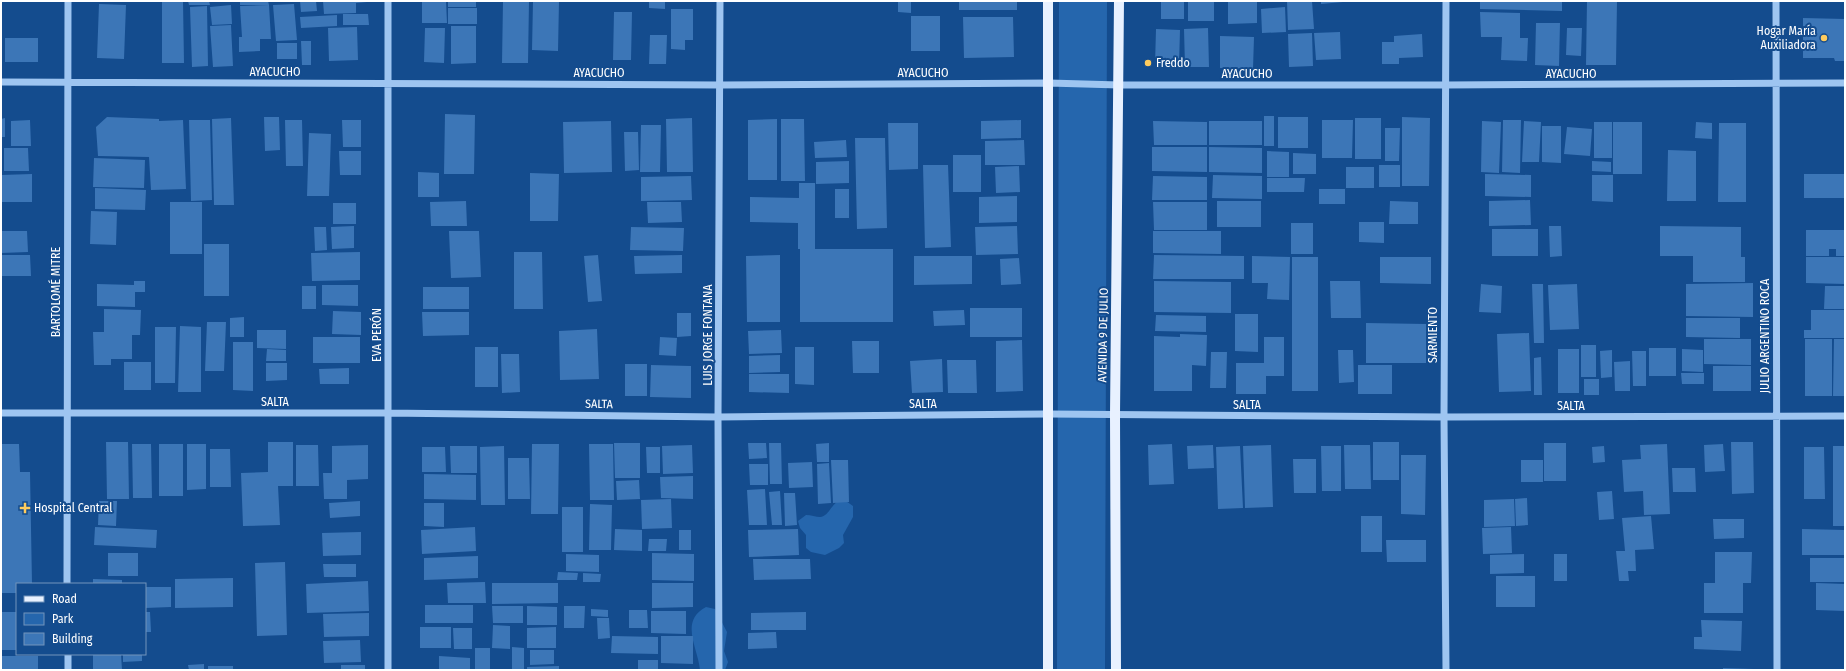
<svg xmlns="http://www.w3.org/2000/svg" width="1846" height="671" viewBox="0 0 1846 671" font-family="'Fira Sans Condensed',sans-serif">
<rect width="100%" height="100%" fill="#144c8e"/>
<!-- green -->
<path fill="#2566ad" d="M1059,1h48l-2,669h-48z
M843,499l10,7v11l-10,18 1,8 -5,5 -14,7 -14,-3 -5,-4v-13l-6,-7 -2,-7 8,-6c5,0 10,2 14,2 10,-1 11,-15 23,-18z
M706,607l9,2 12,23 -3,19 4,11 -3,8h-25c-2,-22 -21,-49 6,-63z"/>
<!-- building -->
<path fill="#3c76b7" d="M162,1h21l1,62h-22z
M188,1h21l1,4h-21z
M240,1h28l1,4h-29z
M300,1h16l1,10 -16,1z
M323,1h44v1l-11,1v10l-32,1z
M422,1h24l1,22h-25z
M448,1h28v6h-28z
M503,1h26l-1,62h-26z
M533,1h26l-1,50 -26,-1z
M649,1h16v8l-16,-1z
M898,1h13v12l-13,-1z
M959,1h58v9h-58z
M1161,1h23v18h-23z
M1228,1h29v22l-29,1z
M1287,1h25l2,28 -26,1z
M1321,1h22v1l-22,2z
M1480,1h82v10l-82,-2z
M1587,1h30l-1,64h-30z
M1188,2h26v19h-26z
M99,4l27,1 -2,54 -27,-1z
M294,4l3,36 -21,1 -3,-36z
M231,5l1,19 -20,1 -2,-18z
M269,5l2,34h-11v12l-21,1v-15h3l-2,-31z
M207,6l1,60 -16,1 -2,-60z
M1285,7l1,25 -24,1 -1,-24z
M448,8h29v16h-29z
M671,9h22v31h-8v10l-14,-1z
M614,12h18l-1,48h-18z
M1480,12l40,1v25h8l-1,23 -26,-1 1,-23h-21z
M343,14h25l1,11h-26z
M337,15v11l-36,2 -1,-11z
M911,16h29v35h-29z
M963,17h50l1,40 -50,1z
M1803,18l42,1v42h-10l-1,-3h-31z
M1536,23h24l-1,43 -24,-1z
M231,25l2,41 -20,1 -3,-41z
M451,26h25v37l-25,1z
M357,27l1,33 -29,1 -1,-33z
M425,28h20l-1,35 -20,-1z
M1208,28l1,39h-24l-1,-38z
M1567,28h15l-1,28 -15,-1z
M1156,29l24,1 -1,36 -24,-1z
M1340,32l1,27 -25,1 -2,-27z
M1312,33l1,33 -24,1 -1,-33z
M1422,34l1,23 -24,1v6h-17v-22h12v-6z
M650,35h17l-1,29h-17z
M1220,36l34,1 -1,32 -33,-1z
M5,38h33v24h-33z
M301,41h10v24h-9z
M277,43h20v16h-20z
M445,114l30,1 -1,59h-30z
M1264,116h10v30h-10z
M107,117l52,2v2l24,-1 3,69 -35,1 -2,-33 -51,-1 -2,-29z
M264,117h15l1,33 -15,1z
M1278,117h30v31h-30z
M1402,117l28,1 -1,68h-27z
M5,118v19h-4v-18z
M231,118l3,87h-20l-2,-86z
M692,118l1,54h-26l-1,-53z
M1355,118h26v41h-26z
M777,119v61h-29v-60z
M781,119h23l1,62h-24z
M30,120l1,26h-20v-25z
M189,120h21l2,80 -21,1z
M285,120h17l1,46h-17z
M342,120h19v27h-18z
M1021,120v18l-40,1v-18z
M1322,120h31l-1,38h-30z
M1503,120h18l-1,53 -18,-1z
M611,121l1,51 -48,1 -1,-51z
M1153,121l54,1v23h-53z
M1209,121h53v24h-53z
M1482,121l19,1 -2,51 -18,-1z
M1524,121l17,1 -2,40h-17z
M1594,122h18v36h-18z
M1613,122h29v52h-29z
M1696,122l16,1v16l-17,-1z
M888,123h30v46l-29,1z
M1719,123h27v79h-28z
M641,125h20l-1,47h-20z
M1542,126h19v37l-19,-1z
M1567,127l25,2 -2,27 -26,-2z
M1385,128h15l-1,33h-14z
M624,132h14l1,38 -14,1z
M309,133l22,1 -2,62h-22z
M855,138h30l2,90 -30,1z
M846,140l1,17 -32,1 -1,-16z
M1024,140l1,25h-40v-24z
M1152,147h55v25l-55,-1z
M1209,147l53,1v25l-53,-1z
M4,148h24l1,23h-25z
M1668,150l28,1v50h-29z
M339,151h22v24h-21z
M1267,151l22,1v25h-22z
M1293,153l23,1v20h-23z
M953,155h28v37h-28z
M94,158l51,2 -1,28 -51,-1z
M849,161v22l-33,1v-22z
M1592,161l19,1v10l-19,-1z
M923,165h25l3,82 -26,1z
M1379,165h21v22h-21z
M1019,166l1,26 -24,1 -1,-26z
M1346,167h28v21h-28z
M418,172l21,1v24h-21z
M530,173l29,1 -1,47h-28z
M32,174v28h-31v-27z
M1485,174l46,1v22l-46,-1z
M1804,174h41v24h-41z
M1213,175l49,1v23l-50,-1z
M1592,175h21v27l-21,-1z
M691,176l1,24 -51,1v-24z
M1153,176l54,1v23h-55z
M1267,178h38l-1,14h-37z
M799,183h16v66h78v73h-93v-73h-2v-26l-48,-1v-25l49,1z
M95,188l51,2 -1,20 -50,-1z
M835,189h14v29h-14z
M1319,189h26v15h-26z
M1017,196v26l-38,1v-26z
M1530,200l1,25 -42,1v-25z
M466,201l1,25h-36l-1,-24z
M1217,201h44v26h-44z
M1390,201l28,1v22h-29z
M170,202h32v52h-32z
M647,202h34l1,20 -34,1z
M1153,202h54v28h-53z
M333,203h23v21h-23z
M91,211l26,1 -1,33 -26,-1z
M1359,222h25v21l-25,-1z
M1291,223h22v31h-22z
M354,226v22l-22,1 -1,-22z
M1017,226l1,28 -42,1 -1,-28z
M1549,226h12l1,30 -12,1z
M1660,226l81,1v30h4v25h-52v-26h-33z
M314,227h12l1,23 -12,1z
M631,227l53,1 -1,23 -53,-1z
M1492,229h46v27h-46z
M1806,230h39v26h-9v-7h-7v7h-23z
M1,231h26l1,21 -27,1z
M449,231h30l2,46 -30,1z
M1153,231h68v23l-68,-1z
M204,244h25v52h-25z
M360,252v28l-48,1 -1,-28z
M514,252h28l1,57h-29z
M1,255h29l1,21h-30z
M598,255l4,46 -14,1 -4,-46z
M682,255v18l-47,1 -1,-18z
M780,255v67h-33l-1,-66z
M1154,255l90,1v23h-91z
M914,256h58v28l-58,1z
M1252,256l38,1 -1,43 -22,-1 1,-16h-16z
M1292,257h26v134h-26z
M1380,257h51v27l-51,-1z
M1806,257h39v27l-39,-1z
M1019,258l2,26 -20,1 -1,-26z
M134,281h11v11h-10v15l-38,-1v-22l37,1z
M1154,281l77,1v31l-77,-1z
M1330,281h30l1,37h-30z
M1753,283v34l-67,-1v-32z
M1481,284l21,2 -1,27 -22,-1z
M1532,284h11l1,59h-10z
M1577,284l2,45 -29,1 -2,-45z
M322,285h36v21l-36,-1z
M302,286h14v23h-14z
M1825,286h20v23h-21z
M423,287h46v22h-46z
M970,308h52v29h-52z
M104,309l37,1 -1,25h-8v24h-21v6h-17l-1,-33h11z
M964,310l1,15 -31,1 -1,-15z
M1811,310h33v28h-40v-8h7z
M333,311l28,1v23l-29,-1z
M422,312h47v23l-46,1z
M677,313h14v23l-14,1z
M1235,314h23v38l-23,-1z
M1156,315l50,1v16l-51,-1z
M244,317v20h-14v-19z
M1686,318h54v20l-54,-1z
M207,322h19l-2,49h-19z
M1366,323l60,1v39h-60z
M180,326l21,1v65h-23z
M155,327h21l-1,56h-20z
M597,329l2,50 -39,1 -1,-49z
M257,330h29v19l-29,-1z
M781,330l1,23 -33,1 -1,-23z
M1529,333l2,58 -32,1 -2,-58z
M1180,334l27,1 -1,31 -14,-1v26h-38v-55l26,1z
M313,337h47v26h-47z
M660,337l17,1 -1,18 -17,-1z
M1264,337h20v39h-18v18h-30v-31h28z
M1704,339h47v26l-47,-1z
M1805,339h27v57h-27z
M1834,339h11v57h-12z
M1022,340l1,51 -27,1v-51z
M852,341h27v32h-26z
M233,342h20v49l-20,-1z
M1581,345h15v32h-15z
M475,347h23v40h-23z
M795,347h19v38l-19,-1z
M1649,348h27v28h-27z
M267,349l19,1v11h-20z
M1558,349h21v44h-21z
M1682,349l21,1v22l-21,-1z
M1338,350h15l1,32 -15,1z
M1612,350v27l-11,1 -1,-27z
M1632,351h14v35h-13z
M1211,352h16l-1,36h-16z
M501,354h18l1,38 -18,1z
M780,355v17l-31,1v-17z
M1541,357l1,38h-8v-37z
M942,359l1,33 -31,1 -2,-32z
M947,360h29l1,33h-29z
M1630,361v30h-15l-1,-29z
M124,362h27v28h-27z
M266,363h21v17l-21,1z
M625,364h22v32h-22z
M651,365l40,1v32l-41,-1z
M1358,365h34v29h-34z
M1713,366h38v25h-38z
M349,368v16h-29l-1,-15z
M1681,373h23v11h-22z
M749,374h40v19l-40,-1z
M1584,379h15v16h-15z
M106,442h22l1,57h-22z
M268,442h25v44h-15l2,39 -37,1 -2,-53 27,-1z
M1373,442h26v38h-26z
M1731,442h22l1,51 -22,1z
M614,443h26v35h-25z
M748,443h18l1,15 -18,1z
M769,443h12l1,41h-12z
M829,443v19h-12l-1,-18z
M1544,443h22v38h-22z
M1,444h18l1,28h10l2,112h-15v9h-16z
M132,444h19l1,54h-19z
M159,444h24v52h-24z
M187,444h19v45l-19,1z
M532,444h27l-1,70h-27z
M589,444h24l1,56h-24z
M1172,444l2,40 -25,1 -1,-40z
M1667,444l3,70 -26,1 -1,-24 -19,1 -2,-32 19,-1 -1,-14z
M1723,444l2,27 -20,1 -1,-27z
M296,445h22l1,41h-23z
M368,445v34l-21,1v19h-23l-1,-26h9v-27z
M692,445l1,28 -30,1 -1,-28z
M1213,445l1,23 -26,1 -1,-23z
M1271,445l2,62 -28,1 -2,-62z
M1344,445h26l1,44h-26z
M450,446h27v27h-26z
M504,446l1,59h-24l-1,-58z
M1240,446l3,62 -25,1 -2,-62z
M1321,446h20v45h-19z
M1604,446l1,16 -12,1 -1,-16z
M1833,446h12v80h-12z
M422,447h23l1,25h-24z
M646,447h14v26h-13z
M1804,447h20l1,52h-21z
M210,449h20l1,38h-21z
M1401,455h25l-1,60 -24,-1z
M508,458h21l1,41h-22z
M1293,459h23v34h-22z
M831,460h17l1,42 -16,1z
M1521,460h22v22h-22z
M812,462l1,25 -24,1 -1,-25z
M829,463l2,40 -13,1 -1,-40z
M749,464h19v21h-18z
M1672,468h23l1,24h-23z
M424,474l52,1v25l-52,-1z
M693,476v23l-32,-1 -1,-21z
M639,480l1,19 -23,1 -1,-19z
M765,489l2,36h-18l-2,-35z
M780,491l2,34h-10l-3,-33z
M1612,491l2,28 -15,1 -2,-28z
M784,493h11l2,32 -12,1z
M1527,498l1,27 -12,1 -1,-27z
M671,499l1,29 -30,1 -1,-29z
M1514,499l1,27 -31,1v-27z
M99,501h18l-1,25 -18,-1z
M360,501v15l-30,2 -1,-15z
M424,503h20v24l-20,-1z
M590,504l22,1 -1,45h-22z
M562,507h21v45h-21z
M1361,516h21v36h-21z
M1651,516l3,33 -19,1 1,21h-8l1,10h-10l-3,-30h9l-3,-33z
M1713,519h31v19l-30,1z
M95,527l62,3 -1,18 -62,-3z
M475,527l1,24 -54,3 -1,-24z
M1511,527l1,26 -29,1 -1,-26z
M615,529l27,1v21l-28,-1z
M798,529l1,26 -50,2 -1,-27z
M1802,529l43,1v25h-43z
M679,530h12v20h-12z
M361,532v23l-38,1 -1,-23z
M649,539h18l-1,12h-18z
M1386,540h40v22h-39z
M1715,552h37l-1,31h-8v30h-39v-30h11z
M108,553h30v23h-30z
M652,553l42,1v27l-42,-1z
M566,554l33,1v17l-33,-1z
M1524,554v19l-34,1v-19z
M1554,554h13v27h-13z
M478,556v22l-54,2v-22z
M1810,558h35v24h-35z
M753,559h57l1,20 -57,1z
M285,562l2,73 -30,1 -2,-73z
M323,564h33v13h-32z
M558,572l20,1 -1,7h-20z
M583,573l18,1 -1,8h-17z
M1496,576h39v31h-39z
M233,578v29l-58,1v-29z
M93,579l29,1v4h-29z
M368,581l1,30 -62,2 -1,-29z
M485,582l1,21h-38l-1,-20z
M492,583h66v20l-66,1z
M652,583h41v24l-41,1z
M1816,583l29,1v27l-29,-1z
M145,587h26v20l-26,1z
M425,605h48v18h-48z
M492,606h31v17h-30z
M527,606l30,1v18h-30z
M564,606h21l-1,22h-20z
M591,609l17,1v7l-17,-1z
M629,610h18l1,18h-19z
M651,611h35v23l-35,-1z
M1,612h16v38h-16z
M145,612h5l1,20h-6z
M806,612v18h-55v-17z
M369,613v23l-45,1 -1,-23z
M597,618h12l1,20 -12,1z
M1701,620l41,1 -1,30 -47,-2v-12h8z
M493,625l17,1v23l-18,-1z
M420,627h31v21h-31z
M556,627v21h-29v-20z
M453,628h19v21h-18z
M776,632l1,16 -29,1v-16z
M612,636l46,1v17l-47,-1z
M661,636h32v28l-32,-1z
M360,640l1,22 -37,1 -1,-22z
M512,647l12,1v22h-12z
M475,648h15v22h-15z
M530,650h24v14l-24,1z
M93,654h28l1,16h-29z
M123,654h19v7l-19,1z
M1,656h37v14h-37z
M439,656l31,2v12h-31z
M638,660h20v10h-20z
M204,664v6h-15l-1,-5z
M341,665h24v5h-24z
M208,666h25v4h-25z
M559,666v4h-32v-3z
M1723,668l31,1v1h-31z"/>
<g fill="none" stroke-linecap="round" stroke-linejoin="round">
<!-- minor -->
<path stroke="#9ec5f1" stroke-width="7" d="M1776,1l1,669
M1,82l720,3 328,-2 70,2h327l399,-2
M1,413h386l331,4 330,-3 396,3 401,-1
M67,584l1,-583
M68,654v16
M388,670v-669
M719,670l-1,-253 2,-416
M1446,670l-2,-253 2,-416"/>
<!-- major -->
<path stroke="#e8f1ff" stroke-width="10" d="M1048,1v669
M1116,670l-1,-255 4,-414"/>
</g>
<!-- markers -->
<g fill="#ffcc5e" stroke="#144c8e" stroke-width="1.5">
<circle cx="1824" cy="38" r="4"/>
<circle cx="1148" cy="63" r="4"/>
<path d="M23 502h4v4h4v4h-4v4h-4v-4h-4v-4h4z"/>
</g>
<g text-anchor="middle" dominant-baseline="central" stroke-width="4" stroke-linejoin="round" paint-order="stroke">
<!-- poi labels -->
<g font-size="12" fill="#fff" stroke="#144c8e" text-anchor="start">
<text x="1816" y="31" text-anchor="end">Hogar María<tspan x="1816" dy="14">Auxiliadora</tspan></text>
<text x="1156" y="63">Freddo</text>
<text x="34" y="508">Hospital Central</text>
</g>
<!-- street labels -->
<g font-size="12" fill="#fff" stroke="#144c8e">
<text x="275" y="72">AYACUCHO</text>
<text x="599" y="73">AYACUCHO</text>
<text x="923" y="73">AYACUCHO</text>
<text x="1247" y="74">AYACUCHO</text>
<text x="1571" y="74">AYACUCHO</text>
<text transform="translate(56 292) rotate(-90)">BARTOLOMÉ MITRE</text>
<text transform="translate(377 335) rotate(-90)">EVA PERÓN</text>
<text transform="translate(708 335) rotate(-90)">LUIS JORGE FONTANA</text>
<text transform="translate(1103 335) rotate(-89)">AVENIDA 9 DE JULIO</text>
<text transform="translate(1433 335) rotate(-90)">SARMIENTO</text>
<text transform="translate(1765 336) rotate(-90)">JULIO ARGENTINO ROCA</text>
<text x="275" y="402">SALTA</text>
<text transform="translate(599 404) rotate(1)">SALTA</text>
<text x="923" y="404">SALTA</text>
<text x="1247" y="405">SALTA</text>
<text x="1571" y="406">SALTA</text>
</g>
</g>
<!-- border -->
<rect width="1846" height="671" fill="none" stroke="#ffffff" stroke-width="4"/>
<!-- legend -->
<rect x="16" y="583" width="130" height="72" fill="#144c8e" stroke="#7294bb"/>
<rect x="24" y="596" width="20" height="6" fill="#e8f1ff" stroke="#7294bb"/>
<text x="52" y="603" font-size="12" fill="#ffffff">Road</text>
<rect x="24" y="613" width="20" height="12" fill="#2566ad" stroke="#7294bb"/>
<text x="52" y="623" font-size="12" fill="#ffffff">Park</text>
<rect x="24" y="633" width="20" height="12" fill="#3c76b7" stroke="#7294bb"/>
<text x="52" y="643" font-size="12" fill="#ffffff">Building</text>
</svg>
